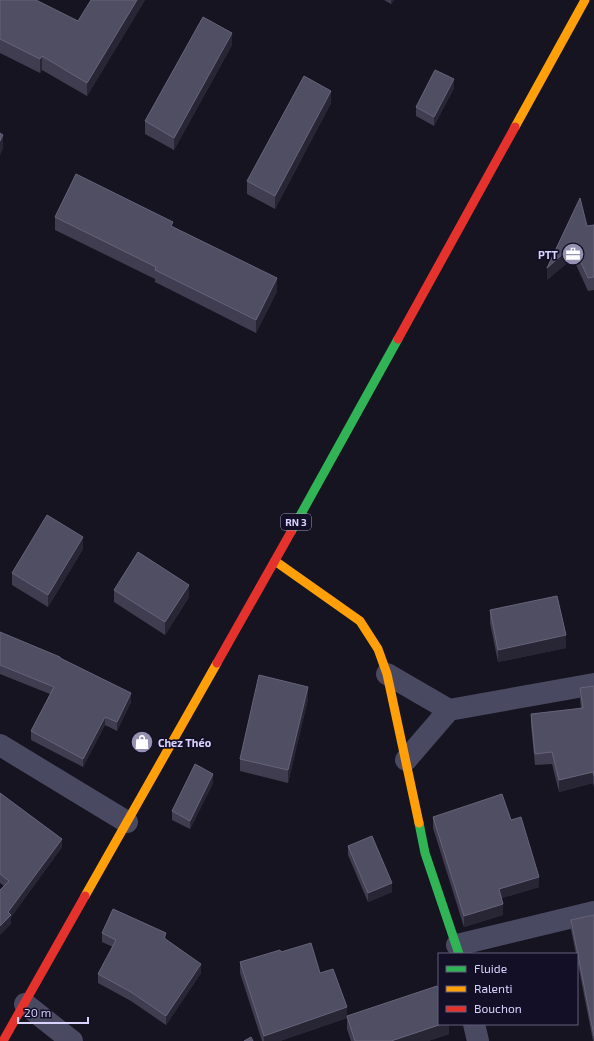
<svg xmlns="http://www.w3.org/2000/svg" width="594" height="1041" viewBox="0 0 594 1041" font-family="'Exo 2',sans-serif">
<rect width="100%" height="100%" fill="#161421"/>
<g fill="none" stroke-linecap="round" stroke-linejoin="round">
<!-- street -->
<path stroke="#4a4962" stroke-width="22" d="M387,674l62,36 145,-26
M0,745l127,77
M406,760l43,-50
M457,945l137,-33
M25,1004l47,37
M474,1024l4,17"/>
<!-- fast -->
<path stroke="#30b455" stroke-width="9" d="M291,532l107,-193
M419,823l6,30 34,101"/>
<!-- slow -->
<path stroke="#ff9f0a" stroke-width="9" d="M515,127l70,-127
M275,561l85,60 18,28 9,25 32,149
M85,896l132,-233"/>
<!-- jam -->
<path stroke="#e5322d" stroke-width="9" d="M398,339l117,-212
M217,663l74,-131
M3,1041l82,-145"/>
</g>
<!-- wall -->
<path fill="#403d50" d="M0,0l78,21 67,-21 -58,96 -45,-26 -2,3 -40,-20z
M384,0h10l-3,4z
M232,45l-58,105 -29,-16v-13z
M454,88l-20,38 -18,-10v-9z
M331,103l-56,106 -28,-15v-13z
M55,217l118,10 104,64 -21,42 -101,-51v-3l-100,-49z
M594,225v65l-6,1 -15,-33 -26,22 40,-54z
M83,549l-35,58 -36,-22v-12z
M114,590l75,7 -24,38 -51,-33z
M490,610l76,38 -68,14 -8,-39z
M0,632l60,27 71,43 -14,29 -12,-6 -22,42 -52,-27v-9l19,-37 -50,-20z
M594,686v102l-1,-5 -34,9 -7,-28 -17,1 -4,-40v-11l50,-5 -1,-10v-11z
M308,699l-20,84 -48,-12v-12z
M213,783l-23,46 -18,-9v-9z
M0,793l62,54 -51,70v7l-7,-38 -4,-3z
M433,817l78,3 28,67 -37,11 1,17 -39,12 -31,-99z
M348,846l44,46 -24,10 -20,-47z
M594,915v126h-1l-16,-82v-5h-1l-5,-24v-10z
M102,933l64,7 35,33 -35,52 -35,-24 -33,-18v-9l15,-27 -11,-5z
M281,952l39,21 27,45 -67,23h-18l-22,-68v-11z
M347,1016l102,8v10l-21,7h-77l-4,-12z"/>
<!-- shaded-wall -->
<path fill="#282635" d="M137,0h8l-58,96v-13z
M391,0h3l-3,4z
M232,33v12l-58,105v-12z
M42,56v14l-2,3v-14z
M454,79v9l-20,38v-9z
M331,91v12l-56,106v-13z
M3,135v14l-3,6v-14z
M573,245v13l-26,22v-12z
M277,278v13l-21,42v-13z
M83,537v12l-35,58v-12z
M189,585v12l-24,38v-13z
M566,635v13l-68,14v-12z
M308,687v12l-20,84v-13z
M131,693v9l-14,29v-9z
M105,717v8l-22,42v-8z
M593,772v11l-34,9v-12z
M213,774v9l-23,46v-8z
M62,839v8l-51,70v7l-11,11v-9l8,-14z
M539,877v10l-40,12v-10z
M392,883v9l-24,10v-9z
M503,904v11l-39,12v-11z
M166,933v8l-2,-3z
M201,964v9l-35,52v-9z
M347,1007v11l-67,23h-16v-5z
M442,1024h7v10l-21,7h-37z"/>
<!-- building -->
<path fill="#504e63" stroke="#66637b" d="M0,0h36l42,21 13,-21h46l-50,83 -45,-27 -2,3 -40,-20z
M203,17l29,16 -58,105 -29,-17z
M435,70l19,9 -20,38 -18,-10z
M304,76l27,15 -56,105 -28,-15z
M0,133l3,2 -3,6z
M76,174l97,48 -2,4 106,52 -21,42 -101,-50 1,-3 -101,-50z
M580,198l7,28 7,-1v52l-6,1 -15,-33 -26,23z
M47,515l36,22 -35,58 -36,-22z
M138,552l51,33 -24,37 -51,-32z
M557,596l9,39 -68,15 -8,-40z
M0,632l60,25v1l71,35 -14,29 -12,-5 -22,42 -52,-28 23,-44 -54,-22z
M259,675l49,12 -20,83 -48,-11z
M594,686v90l-1,-4 -34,8 -7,-28 -17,2 -4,-40 52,-6 -3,-20z
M195,764l18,10 -23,47 -18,-10z
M0,793l62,46 -54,73 3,3 -11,11v-36l9,-9 -9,-7z
M502,794l9,26 10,-3 18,60 -40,12 4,15 -39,12 -31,-99z
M372,836l20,47 -24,10 -20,-47z
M113,909l53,24 -2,5 37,26 -35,52 -35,-24 -33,-18 18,-34 -14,-7z
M594,915v121l-23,-116z
M311,943l9,30 13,-4 14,38 -83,29 -24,-74 40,-12 1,2z
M437,986l2,5v33h3l-51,17h-36l-8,-25z
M251,1037l2,4h-9z"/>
<!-- icons -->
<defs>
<g id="office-disc" transform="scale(1.15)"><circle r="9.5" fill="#9591b1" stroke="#130f26"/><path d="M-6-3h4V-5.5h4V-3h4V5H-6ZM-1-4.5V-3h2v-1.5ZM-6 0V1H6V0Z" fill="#fff"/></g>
<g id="shop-disc" transform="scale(1.15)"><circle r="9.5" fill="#9591b1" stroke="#130f26"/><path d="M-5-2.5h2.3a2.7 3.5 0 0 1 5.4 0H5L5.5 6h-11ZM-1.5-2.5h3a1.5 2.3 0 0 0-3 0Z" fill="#fff"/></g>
</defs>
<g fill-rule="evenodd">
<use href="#office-disc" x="573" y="254"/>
<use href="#shop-disc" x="142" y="742"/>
</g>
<g text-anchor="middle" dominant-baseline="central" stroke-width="3.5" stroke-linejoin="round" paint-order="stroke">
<!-- shield labels -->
<rect fill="#130f26" stroke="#9e99be" stroke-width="1" x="281" y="514" width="30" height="16" rx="3"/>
<g font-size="10" font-weight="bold" fill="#d9d4ff">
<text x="296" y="522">RN 3</text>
</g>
<!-- poi labels -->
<g font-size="11" font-weight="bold" fill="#d9d4ff" stroke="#130f26" text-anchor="end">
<text x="558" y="254">PTT</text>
<text x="158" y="742" text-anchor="start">Chez Théo</text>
</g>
</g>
<!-- legend -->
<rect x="438" y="953" width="140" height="72" fill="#130f26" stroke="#625e7d"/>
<rect x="446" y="966" width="20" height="6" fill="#30b455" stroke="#625e7d"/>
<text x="474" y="973" font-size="12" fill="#d9d4ff">Fluide</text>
<rect x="446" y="986" width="20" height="6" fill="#ff9f0a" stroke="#625e7d"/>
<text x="474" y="993" font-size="12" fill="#d9d4ff">Ralenti</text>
<rect x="446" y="1006" width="20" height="6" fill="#e5322d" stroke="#625e7d"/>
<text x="474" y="1013" font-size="12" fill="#d9d4ff">Bouchon</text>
<!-- scale -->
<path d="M18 1017v6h70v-6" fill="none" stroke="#d9d4ff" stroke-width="2"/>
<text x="24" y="1017" font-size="12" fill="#d9d4ff" stroke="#130f26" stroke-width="3" paint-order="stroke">20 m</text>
</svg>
